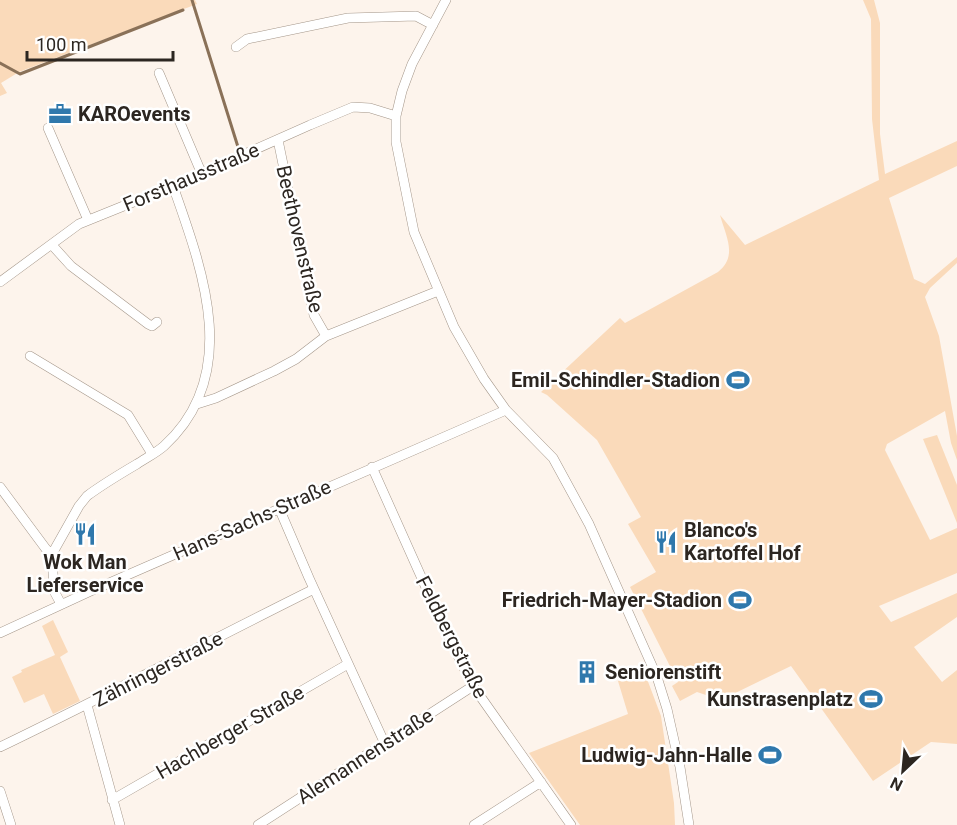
<svg xmlns="http://www.w3.org/2000/svg" width="957" height="825" viewBox="0 0 957 825" font-family="Roboto,sans-serif">
<rect width="100%" height="100%" fill="#fdf4ec"/>
<!-- green -->
<path fill="#fadaba" d="M0,0h195l2,4 -178,68 -18,11 6,10 -7,3z
M863,0h11l6,23v111l5,40 72,-33v25l-68,32 25,81 11,5 32,-27v6l-27,25 -5,9 14,39 18,100v24l-6,-17 -6,-32 -58,33 -2,6 45,90 27,-12v45l-78,33 12,16 66,-29v24l-43,30 28,35 15,-12v74l-26,-2 -58,39 -82,-115 -70,34 -24,-8 -17,9 -8,-15 6,-4 -48,-95 26,-15 -28,-48 13,-7 -44,-77 -50,-45 -6,-3 79,-74 5,5 93,-51c20,-16 8,-35 2,-57l25,30 134,-65 -7,-61 -1,-100z
M937,435l20,50v38l-34,-84z
M53,620l15,32 -8,5 20,44 -27,13 -9,-20 -20,9 -12,-26 10,-5 -1,-2 34,-15 -13,-29z
M644,671l17,45 13,87 1,22h-95l-51,-72 99,-39 -10,-33z"/>
<g fill="none" stroke-linecap="round" stroke-linejoin="round">
<!-- stream -->
<path stroke="#8a7158" stroke-width="3" d="M192,0l46,147
M0,63l20,11 163,-64"/>
<!-- street casing -->
<g stroke="#a49689" stroke-width="10">
<path id="street" d="M446,0l-34,64 -10,27 -6,25v26l18,90 40,95 30,52 22,31 47,48 36,66 68,153 10,32 13,58 9,58
M236,47l11,-8 101,-21 68,-2 17,9
M159,73l42,99
M48,128l40,92
M278,140l36,175 12,21
M52,245l19,21 77,58 4,2 5,-4
M0,282l79,-58 94,-38 137,-61 43,-18 17,1 26,8
M30,356l98,59 24,39
M197,404l19,-6 58,-27 22,-12 30,-23 112,-45
M372,467l73,163 28,56 98,139
M0,487l46,62 6,5
M279,508l30,70 76,166
M61,604l-7,-13 -2,-37 27,-48 8,-10c16,-12 33,-22 50,-32 9,-6 19,-11 27,-18 78,-71 39,-175 9,-260
M0,633l93,-43 413,-180
M87,705l33,120
M0,747c106,-51 209,-106 314,-158
M0,791l11,34
M112,800l236,-136
M258,825l215,-139
M474,825l67,-43"/>
</g>
<!-- street -->
<use href="#street" stroke="#fff" stroke-width="9"/>
</g>
<!-- icons -->
<defs>
<g id="office-bare" transform="scale(1.8)"><path d="M-6-3h4V-5.5h4V-3h4V5H-6ZM-1-4.5V-3h2v-1.5ZM-6 0V1H6V0Z" fill="#2f78ac" stroke="#fff" stroke-width="2.5" paint-order="stroke"/></g>
<g id="stadium-bare" transform="scale(1.8)"><path d="M0-5a6.5 5 0 1 0 0 10a6.5 5 0 1 0 0-10ZM-3.5-1.8h7v3.6h-7Z" fill="#2f78ac" stroke="#fff" stroke-width="2.5" paint-order="stroke"/></g>
<g id="restaurant-bare" transform="scale(1.8)"><path d="M-5-6h1v4h1v-4h1v4h1v-4h1v5L-1.5 .5V6h-2V.5L-5-1ZM5-6V6H3V1.5H1.5Q1.5-4 5-6Z" fill="#2f78ac" stroke="#fff" stroke-width="2.5" paint-order="stroke"/></g>
<g id="building-bare" transform="scale(1.8)"><path d="M-4-6H4V6H1V3H-1V6H-4ZM-2.5-4.3h1.7v1.8h-1.7ZM.8-4.3h1.7v1.8H.8ZM-2.5-1h1.7V.8h-1.7ZM.8-1h1.7V.8H.8Z" fill="#2f78ac" stroke="#fff" stroke-width="2.5" paint-order="stroke"/></g>
</defs>
<g fill-rule="evenodd">
<use href="#office-bare" x="60" y="114"/>
<use href="#stadium-bare" x="738" y="380"/>
<use href="#restaurant-bare" x="85" y="534"/>
<use href="#restaurant-bare" x="666" y="542"/>
<use href="#stadium-bare" x="740" y="600"/>
<use href="#building-bare" x="587" y="672"/>
<use href="#stadium-bare" x="871" y="699"/>
<use href="#stadium-bare" x="770" y="755"/>
</g>
<g text-anchor="middle" dominant-baseline="central" stroke-width="5" stroke-linejoin="round" paint-order="stroke">
<!-- poi labels -->
<g font-size="20" font-weight="bold" fill="#2c2621" stroke="#fff" text-anchor="end">
<text x="78" y="114" text-anchor="start">KAROevents</text>
<text x="720" y="380">Emil-Schindler-Stadion</text>
<text x="684" y="530" text-anchor="start">Blanco's<tspan x="684" dy="23">Kartoffel Hof</tspan></text>
<text x="85" y="562" text-anchor="middle">Wok Man<tspan x="85" dy="23">Lieferservice</tspan></text>
<text x="722" y="600">Friedrich-Mayer-Stadion</text>
<text x="605" y="672" text-anchor="start">Seniorenstift</text>
<text x="853" y="699">Kunstrasenplatz</text>
<text x="752" y="755">Ludwig-Jahn-Halle</text>
</g>
<!-- street labels -->
<g font-size="20" fill="#2c2621" stroke="#fff">
<text transform="translate(191 177) rotate(-23)">Forsthausstraße</text>
<text transform="translate(300 239) rotate(77)">Beethovenstraße</text>
<text transform="translate(252 520) rotate(-24)">Hans-Sachs-Straße</text>
<text transform="translate(452 637) rotate(63)">Feldbergstraße</text>
<text transform="translate(158 669) rotate(-27)">Zähringerstraße</text>
<text transform="translate(230 732) rotate(-30)">Hachberger Straße</text>
<text transform="translate(365 756) rotate(-33)">Alemannenstraße</text>
</g>
</g>
<!-- north arrow -->
<g transform="translate(903 771) rotate(206)" stroke="#ffffff" stroke-width="4.5" paint-order="stroke">
<path d="M0-4.5L10 22L0 15L-10 22Z" fill="#2c2621"/>
<text y="-9" font-size="16" font-weight="bold" text-anchor="middle" fill="#2c2621">N</text>
</g>
<!-- scale -->
<path d="M27 51v9h146v-9" fill="none" stroke="#2c2621" stroke-width="3"/>
<text x="36" y="51" font-size="18" fill="#2c2621" stroke="#ffffff" stroke-width="4.5" paint-order="stroke">100 m</text>
</svg>
